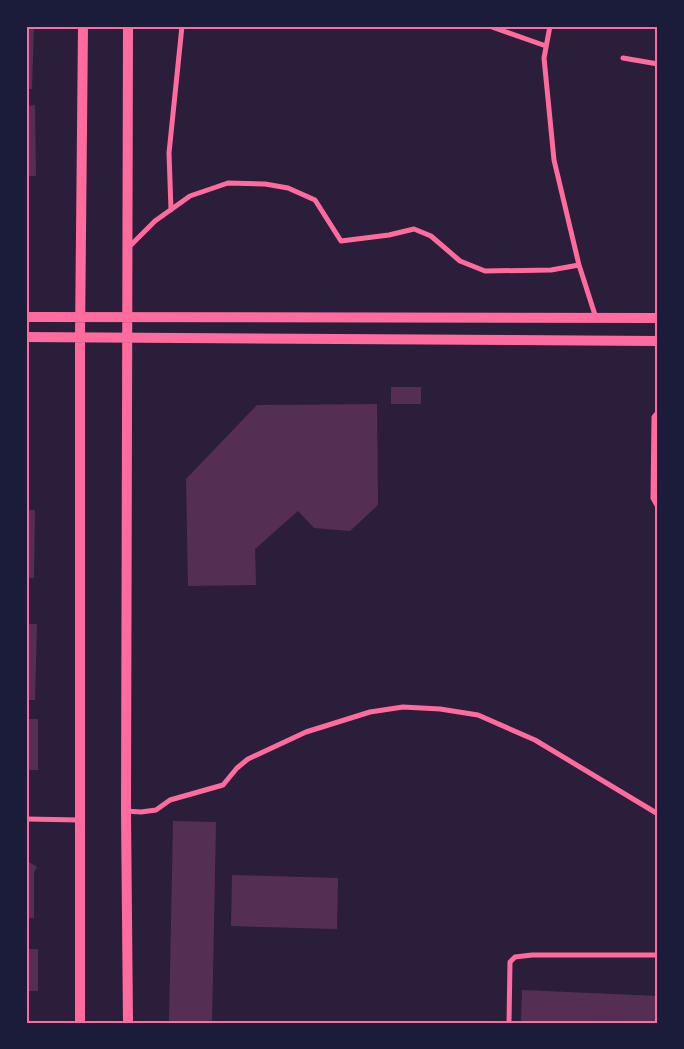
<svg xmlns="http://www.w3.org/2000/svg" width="684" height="1049" viewBox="0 0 684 1049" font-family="'Asap Condensed',sans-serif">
<rect width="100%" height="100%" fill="#1b1b3a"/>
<!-- green -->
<path fill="#2a1e3b" d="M26,26h632v997h-632z"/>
<!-- building -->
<path fill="#542f53" d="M26,26h8l-2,63h-6z
M35,105l1,71h-10v-70z
M391,387h30v17h-30z
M377,404l1,101 -28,26 -36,-3 -16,-17 -43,38 1,36 -68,1 -2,-107 71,-74z
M26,510h9l-1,68h-8z
M26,624h11l-2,76h-9z
M26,719h12v51h-12z
M173,821l43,1 -4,201h-43z
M26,860l11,7 -3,5v46h-8z
M232,875l106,3 -1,51 -106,-3z
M26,949h12v42h-12z
M522,990l136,6v27h-137z"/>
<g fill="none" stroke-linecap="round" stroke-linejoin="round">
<!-- minor -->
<path stroke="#ff6b9d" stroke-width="5" d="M489,26l57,20
M550,26l-6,32 10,102 25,105 17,53
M623,58l35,6
M171,210l-2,-57 13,-127
M129,247l26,-26 35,-25 38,-13 37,1 23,4 27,12 26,41 48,-6 25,-6 17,7 29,25 25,10 66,-1 28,-5
M658,412l-4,5 -1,81 5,9
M126,811l15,1 15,-2 14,-10 53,-15 14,-17 11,-9 58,-27 64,-20 33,-5 37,2 38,6 57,25 123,74
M26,819l53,1
M509,1023l1,-61 5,-5 17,-2h126"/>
<!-- secondary -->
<path stroke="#ff6b9d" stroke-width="10" d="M26,317l632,1
M26,337l632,4
M80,1023v-686l3,-311
M128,1023l-2,-212 2,-785"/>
</g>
<!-- border -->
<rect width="684" height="1049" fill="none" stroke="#1b1b3a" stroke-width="55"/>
<rect x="28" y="28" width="628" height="994" fill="none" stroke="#ff6b9d" stroke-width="2"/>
</svg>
